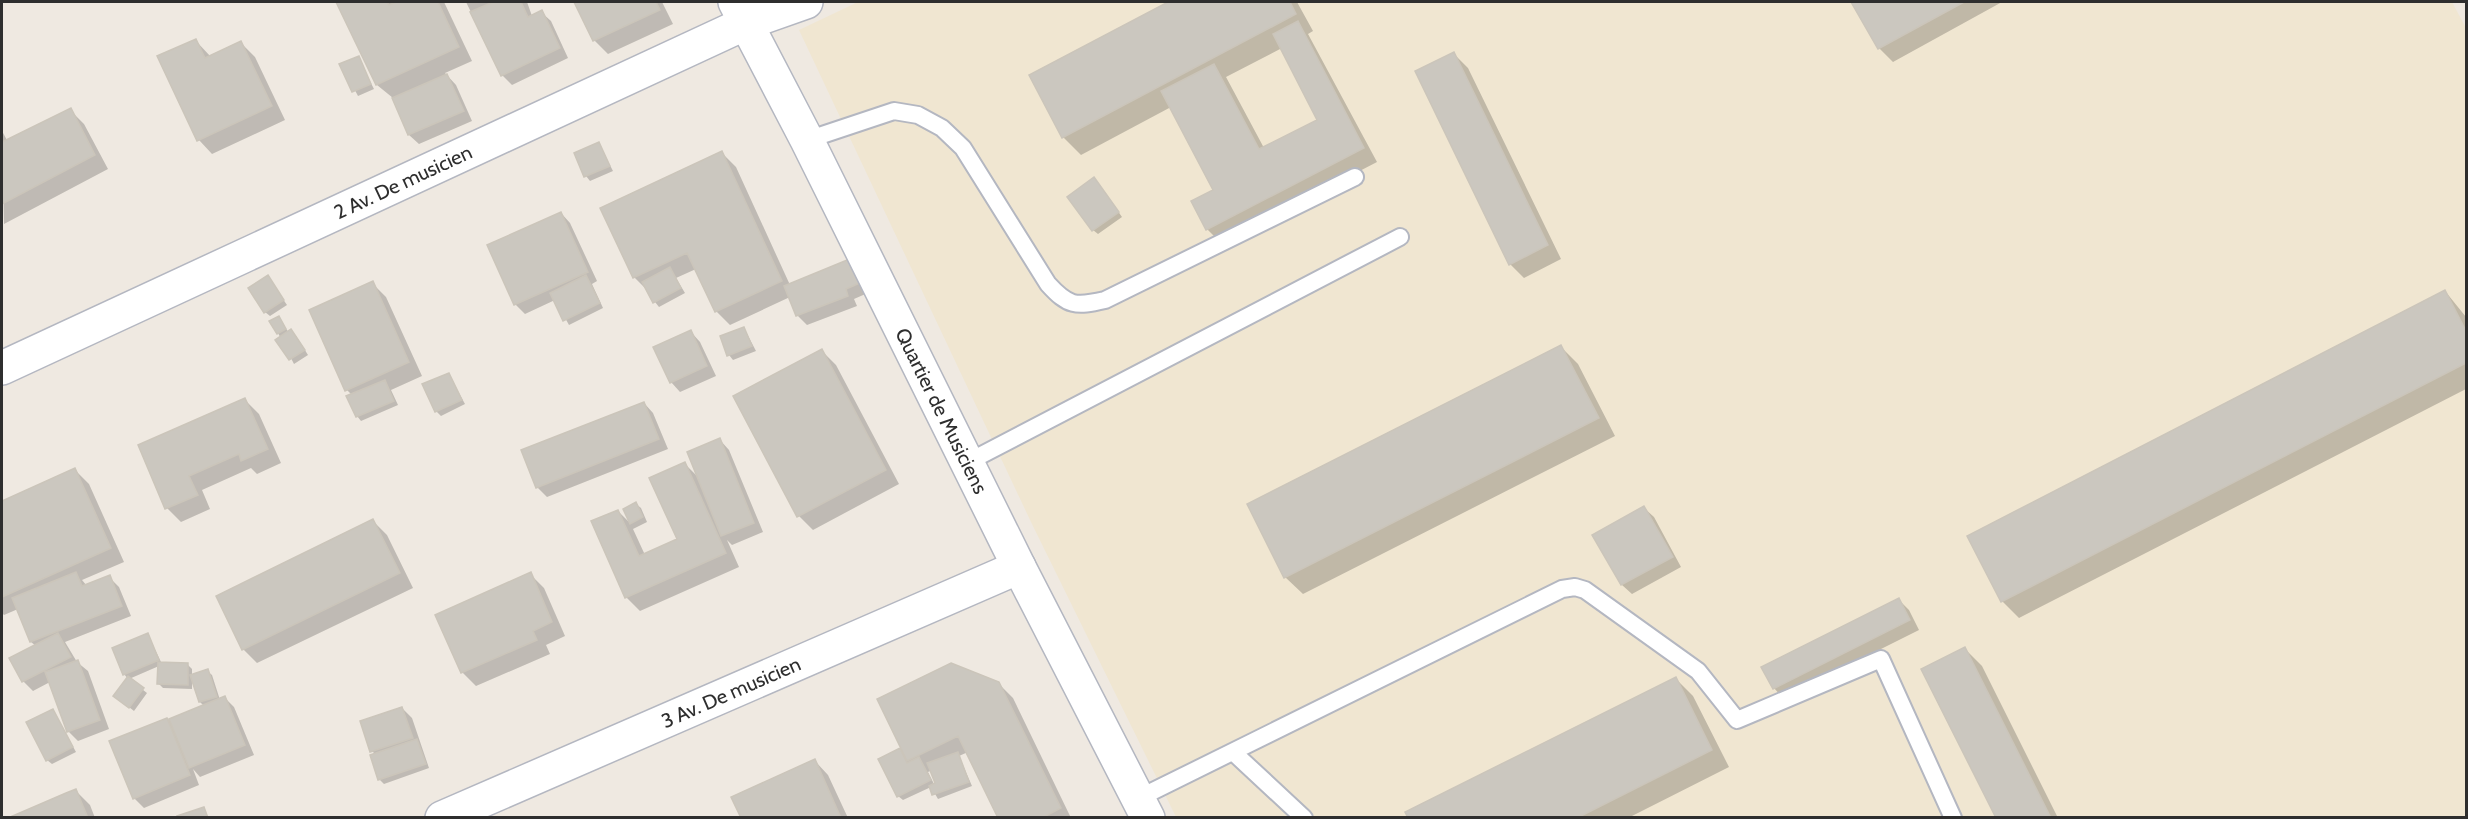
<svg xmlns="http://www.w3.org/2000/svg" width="2468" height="819" viewBox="0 0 2468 819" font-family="Cabin,sans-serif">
<rect width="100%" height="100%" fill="#efe9e1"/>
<!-- education -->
<path fill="#f0e6d1" d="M858,2h1594l14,26v789h-1290l-145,-295 -232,-492z"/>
<!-- shadow -->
<path fill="#0003" fill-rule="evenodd" d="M338,2h56l1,2 49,-2 28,59 -27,12 11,12 16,36 -53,23 -10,-9 -16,-37 -16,-13z
M466,2h61l5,14 9,-4 10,9 17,37 -56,27 -10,-10z
M576,2h86l11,22 -65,30 -14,-14z
M1171,2h126l16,29 -5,3 69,128 -156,81 -14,-14 8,-38 -44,-84 -90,48 -18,-18 -32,-61zM1282,48l37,72 -55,28 -38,-71z
M1853,2h149l-109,60 -14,-14z
M196,41l15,16 30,-14 14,14 30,63 -73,34 -13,-14 -40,-83z
M1454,54l14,14 93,191 -37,19 -14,-14z
M358,58l16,31 -16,7 -17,-32z
M70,110l14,14 24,45 -104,55 -2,-93 6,11z
M599,144l14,27 -23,10 -4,-5z
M722,153l14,14 54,118 62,-25 18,32 -16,7 3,7 -50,19 -10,-10 -7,-18 -60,28 -14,-14 -20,-42 -20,9 9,15 -26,14 -4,-5 -7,-11 -14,-14z
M1099,184l23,33 -24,17 -5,-4z
M561,213l9,10 27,58 -5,3 11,24 -34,17 -14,-25 -30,14 -10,-10z
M268,277l19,28 -17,11 -5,-4z
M372,283l14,14 36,79 -31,14 7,15 -37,16 -4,-5 -5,-21 -5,-5z
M2445,291l21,26v72l-447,229 -17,-17z
M279,318l10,15 2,-2 5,5 12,19 -14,9 -16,-31z
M744,328l12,23 -23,9 -4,-5z
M691,332l9,10 16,34 -36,16 -9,-10z
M1561,347l17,17 37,72 -312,158 -18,-17z
M822,351l14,14 63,119 -86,46 -14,-14 -64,-120z
M449,375l16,29 -24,12 -5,-5z
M245,400l14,14 22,49 -24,11 -6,-6 -49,22 8,19 -29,13 -14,-14 -27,-62z
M644,403l9,10 15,36 -121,48 -10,-10 -14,-36z
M720,440l9,10 34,82 -31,13 -5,-5 12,27 -99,44 -14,-14 -8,-86 13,13 -6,-14 11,-6 5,4 6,14 -14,7 12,26 33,-15 7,-76 14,14z
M75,470l14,14 35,78 -42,18 5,6 22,-9 10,10 12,29 -66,26 12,20 11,9 21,58 -31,12 -10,-10 -18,-49 -17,9 -10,-10 -11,-22 24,-13 -5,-4 -13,-33 -14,6 -2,-2v-110z
M1644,508l10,9 27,50 -49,27 -10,-9 -28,-49z
M373,521l14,14 26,53 -156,75 -14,-14z
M530,574l14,14 21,48 -19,9 4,9 -74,32 -14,-14z
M1899,600l10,10 10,20 -136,68 -9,-10z
M148,635l14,29 26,1 4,4v7l15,-5 5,4 8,25 5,-2 9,9 20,48 -54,22 -7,-8 6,16 -55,23 -10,-10 -23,-56 93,-36 -4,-4 -8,-24v11l-29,-1 -4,-4v-18l-30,13 18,14 -13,18 -19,-15 13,-17 -4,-5z
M1965,649l17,17 76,152h-61z
M1675,678l18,18 36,71 -101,51h-218z
M998,683l15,15 58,120h-71l-32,-66 -9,4 13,30 -34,13 -7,-12 -28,13 -5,-4 2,-46 5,6zM932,770l5,20 -9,-18z
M402,708l10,10 17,50 -45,16 -5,-5 -3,-24 -4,-4z
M53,710l23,42 -24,12 -5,-4z
M815,761l13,14 20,43h-105z
M76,791l14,14 5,13h-83z"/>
<!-- building -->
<path fill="#cbc7bf" stroke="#cbc5ba" stroke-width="1.5" d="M336,2h51l2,3 7,-3h42l21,45 -83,38z
M493,2h28l7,15 14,-7 18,38 -59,28 -31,-64z
M574,2h82l4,8 -67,31z
M1168,2h122l6,12 -234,124 -33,-63z
M1851,2h113l-86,47z
M1298,21l66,127 -158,82 -15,-29 22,-11 -52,-99 53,-27 45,85 58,-29 -44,-86z
M196,39l9,19 36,-17 31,65 -75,35 -40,-85z
M1454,52l94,193 -39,20 -94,-194z
M359,56l12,28 -19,8 -13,-28z
M447,74l17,37 -56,24 -16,-37z
M71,108l24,47 -93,49v-62z
M599,142l11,24 -26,11 -10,-24z
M722,151l60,130 -67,31 -28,-59 -54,25 -33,-70z
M1094,177l25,35 -27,19 -25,-34z
M561,212l27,60 -74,33 -27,-60z
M852,258l10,24 -16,7 2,7 -52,20 -12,-30z
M670,267l11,21 -28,15 -11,-21z
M268,275l16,25 -20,13 -16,-25z
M586,275l14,28 -37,18 -13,-28z
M373,281l36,81 -64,29 -36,-81z
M2445,290l21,41v32l-465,239 -34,-66z
M279,316l7,13 -9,5 -8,-13z
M744,327l8,19 -25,10 -7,-20z
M291,329l14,21 -16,10 -14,-20z
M691,330l16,36 -37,17 -17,-36z
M1561,345l38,73 -315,160 -37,-74z
M822,349l64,121 -89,47 -64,-121z
M449,373l13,27 -27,12 -13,-28z
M385,380l9,21 -38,16 -10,-21z
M245,398l23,51 -27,12 -2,-7 -50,22 9,19 -33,14 -27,-64z
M644,402l15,37 -123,49 -15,-38z
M720,438l34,85 -33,13 -34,-84z
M685,462l41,91 -101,45 -34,-77 27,-11 21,46 38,-17 -28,-61z
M75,468l36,80 -109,49v-96z
M636,502l7,15 -13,7 -7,-15z
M1644,506l29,51 -52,28 -29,-50z
M373,519l27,54 -158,77 -26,-54z
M76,572l6,14 28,-11 12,31 -92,36 -18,-44z
M531,572l21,50 -19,9 4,9 -76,33 -26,-58z
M1899,598l11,22 -137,69 -12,-22z
M58,633l13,24 -49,25 -13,-24z
M148,633l11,27 -36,15 -11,-27z
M1965,647l86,171h-55l-75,-149z
M78,660l22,60 -33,12 -22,-60z
M158,662l30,1v22l-31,-1z
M951,663l48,19 62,126 -19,10h-44l-40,-82 -51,25 -30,-62z
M208,669l9,28 -18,5 -9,-27z
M128,676l16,12 -15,20 -16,-12z
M1676,677l36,73 -135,68h-169l-3,-6z
M225,696l20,49 -56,23 -20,-49z
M402,707l11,31 -43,14 -10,-31z
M53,709l20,38 -27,14 -20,-39z
M167,718l23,57 -57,24 -24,-58z
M417,739l9,25 -48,16 -8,-25z
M900,748l7,15 12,-6 12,23 -34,17 -19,-38z
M958,752l11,30 -37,13 -3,-9 6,-3 -8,-20z
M815,759l26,59h-100l-10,-21z
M76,789l12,29h-80l58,-25z
M204,807l4,11h-30l-1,-2z"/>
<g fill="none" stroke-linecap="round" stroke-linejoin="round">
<!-- service casing -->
<g stroke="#b4b7c1" stroke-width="20">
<path id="service" d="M807,140l87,-29 24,4 24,13 21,20 85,136c20,22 27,23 57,16l250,-123
M968,462l432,-225
M1233,752l71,66
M1139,798l423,-209 13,-2 10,3 113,81 39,49 144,-61 72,159"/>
</g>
<!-- minor casing -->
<g stroke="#b4b7c1" stroke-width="36">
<g id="minor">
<path id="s1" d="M735,2l72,138 212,427 129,251"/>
<path id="s2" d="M2,368l744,-345 60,-21"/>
<path id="s3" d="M442,818l577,-251"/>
</g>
</g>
<!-- service -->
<use href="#service" stroke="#fff" stroke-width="16"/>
<!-- minor -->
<use href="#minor" stroke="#fff" stroke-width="33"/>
</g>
<g text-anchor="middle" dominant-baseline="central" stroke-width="5" stroke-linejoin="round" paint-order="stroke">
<!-- street labels -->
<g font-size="20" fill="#2e2e2e" stroke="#fff">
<text stroke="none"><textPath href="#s2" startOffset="442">2 Av. De musicien</textPath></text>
<text stroke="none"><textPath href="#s1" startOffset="458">Quartier de Musiciens</textPath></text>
<text stroke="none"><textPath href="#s3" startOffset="315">3 Av. De musicien</textPath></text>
</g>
</g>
<!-- border -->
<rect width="2468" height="819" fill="none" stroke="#2e2e2e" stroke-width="6"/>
</svg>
